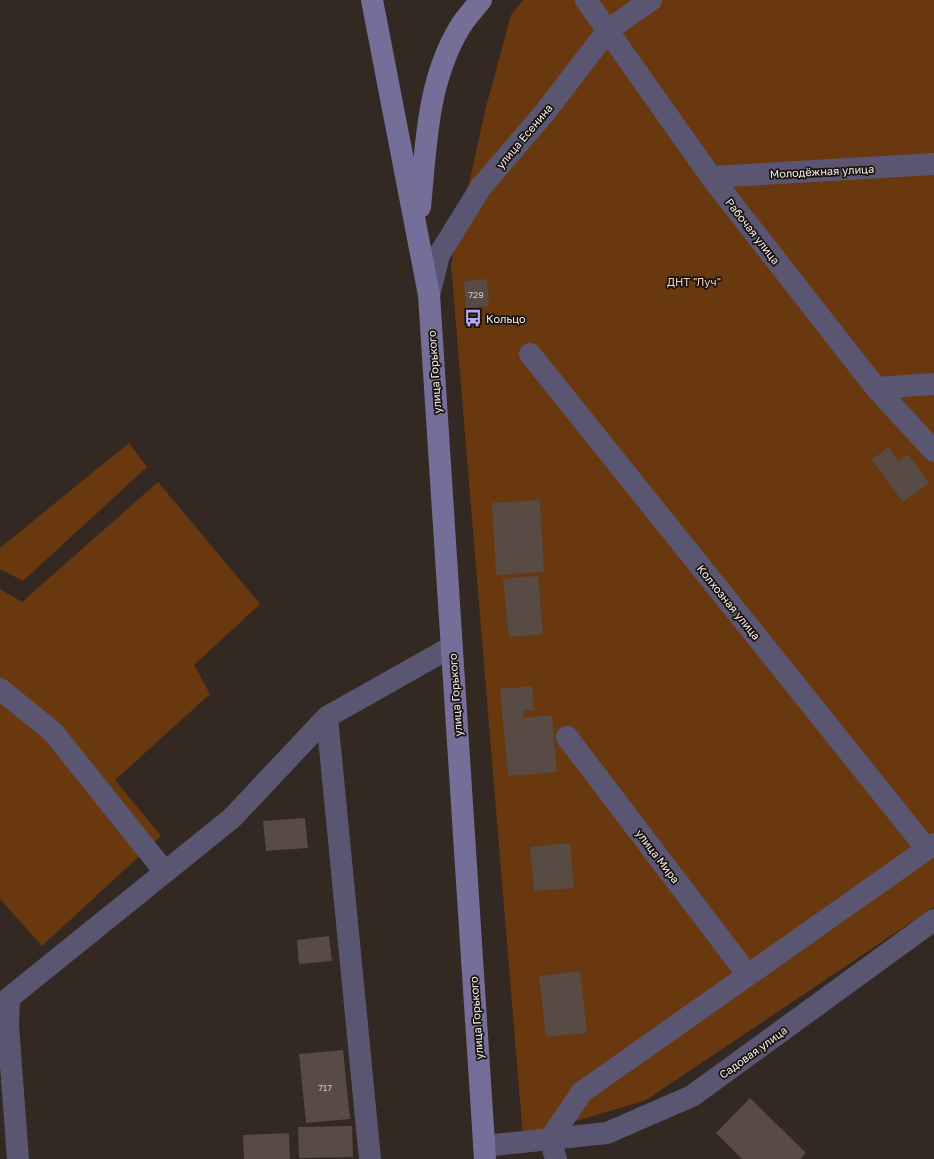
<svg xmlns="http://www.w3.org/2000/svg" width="934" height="1159" viewBox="0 0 934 1159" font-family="'Golos Text',sans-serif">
<rect width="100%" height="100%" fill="#332922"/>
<!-- green -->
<path fill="#69380f" d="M523,0h411v907l-288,193 -123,37 -72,-873 35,-157 25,-92z
M129,443l18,24 -124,114 -23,-12v-21z
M158,482l102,122 -66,61 16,29 -95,86 46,56 -119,110 -42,-47v-310l22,13z"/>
<!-- building -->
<path fill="#574b44" d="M487,279l2,27 -23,2 -2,-27z
M888,447l10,14 10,-7 21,29 -26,19 -31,-42z
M540,500l4,72 -48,3 -4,-72z
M538,576l5,58 -34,3 -6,-58z
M532,686l2,24 -11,1 1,7 28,-3 5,57 -49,4 -8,-87z
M305,818l3,30 -42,3 -3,-30z
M570,843l4,45 -40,3 -4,-44z
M329,936l3,25 -33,3 -2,-24z
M580,971l7,62 -41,4 -7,-61z
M343,1050l7,69 -44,4 -7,-69z
M750,1098l56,55 -6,6h-58l-26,-26z
M352,1126l1,31 -54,1 -1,-31z
M289,1133l1,26h-46l-1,-24z"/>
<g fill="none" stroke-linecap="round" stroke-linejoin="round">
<!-- minor -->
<path stroke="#5a5672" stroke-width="22" d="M586,0l125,177 165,211 58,63
M711,177l223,-13
M429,295l10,-40 42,-68 65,-76 62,-81 43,-30
M530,354l397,495
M876,388l58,-4
M0,689l53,43 112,140
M567,737l181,238
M484,1146l123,-13 85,-37 242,-176
M18,1159l-10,-133 1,-28 223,-180 95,-101
M370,1159l-43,-442 124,-70
M556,1159l-6,-20 32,-47 352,-248"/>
<!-- secondary -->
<path stroke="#746e99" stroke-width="22" d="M372,0l57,295 56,864
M420,207c6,-61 7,-126 40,-180 6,-10 14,-18 21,-27"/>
</g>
<!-- icons -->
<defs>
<g id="bus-bare" transform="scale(1.38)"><path d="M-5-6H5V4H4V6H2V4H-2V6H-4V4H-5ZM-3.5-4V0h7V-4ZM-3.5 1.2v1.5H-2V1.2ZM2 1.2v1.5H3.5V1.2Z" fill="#b7abf8" stroke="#17120f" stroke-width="2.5" paint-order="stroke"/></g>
</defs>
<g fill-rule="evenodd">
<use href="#bus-bare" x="473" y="318"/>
</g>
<g text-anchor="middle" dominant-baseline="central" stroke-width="3.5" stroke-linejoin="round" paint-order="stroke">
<!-- number labels -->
<g font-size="9" fill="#cfc7c1">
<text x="476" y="294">729</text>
<text x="325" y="1087">717</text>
</g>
<!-- street labels -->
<g font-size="11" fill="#f7f0eb" stroke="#17120f">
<text transform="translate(524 136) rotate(-50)">улица Есенина</text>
<text transform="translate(822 171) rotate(-3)">Молодёжная улица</text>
<text transform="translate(753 231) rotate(52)">Рабочая улица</text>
<text transform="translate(434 372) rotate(-94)">улица Горького</text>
<text transform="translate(729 602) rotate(51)">Колхозная улица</text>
<text transform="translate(455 695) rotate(-94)">улица Горького</text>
<text transform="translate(658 856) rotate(53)">улица Мира</text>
<text transform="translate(476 1018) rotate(-94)">улица Горького</text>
<text transform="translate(753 1052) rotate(-36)">Садовая улица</text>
</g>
<!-- park labels -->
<g font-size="11" fill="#f6d2bb" stroke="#17120f">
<text x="694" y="281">ДНТ "Луч"</text>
</g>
<!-- poi labels -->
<g font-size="11" fill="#f7f0eb" stroke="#17120f" text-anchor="start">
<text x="486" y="318">Кольцо</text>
</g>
</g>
</svg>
